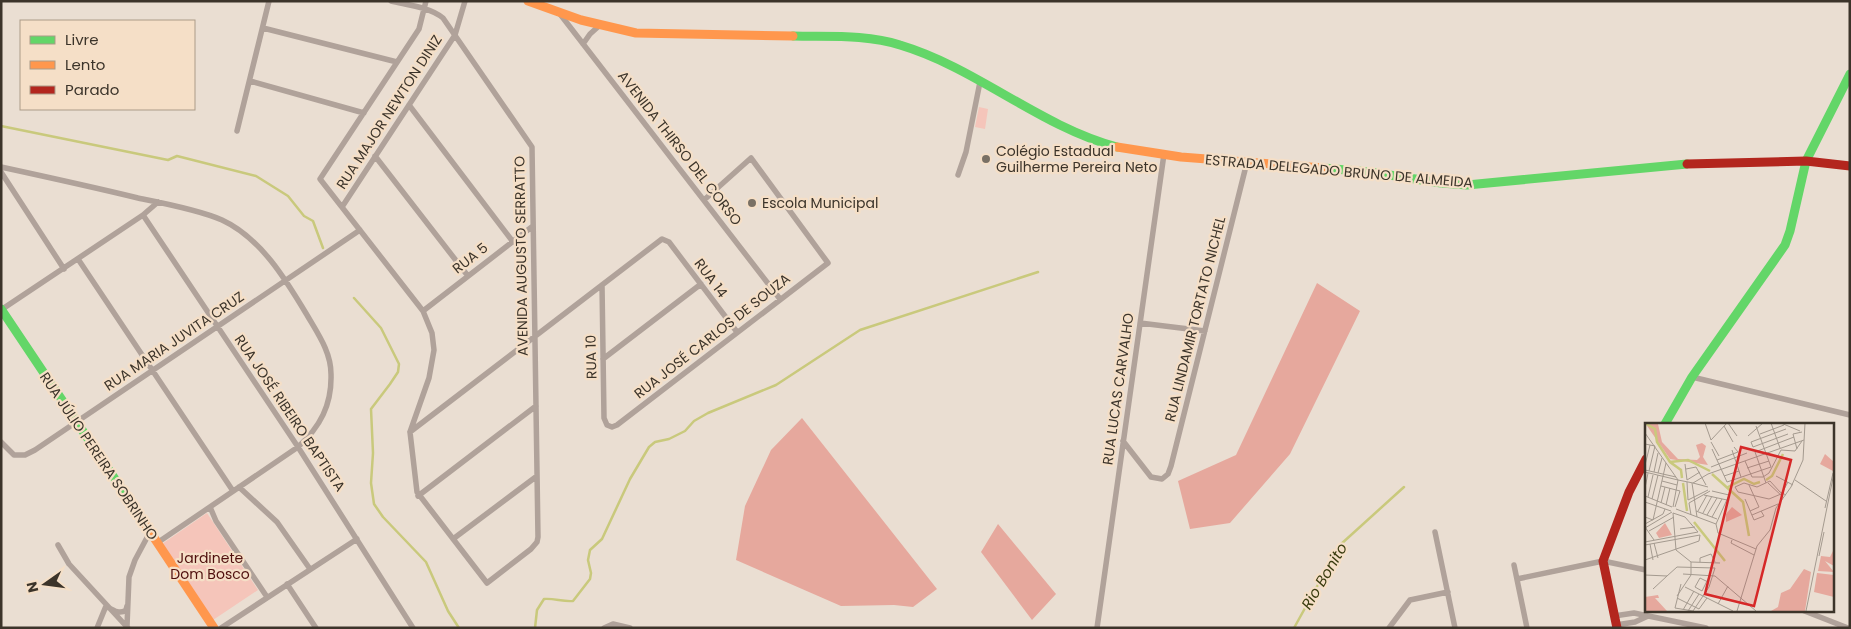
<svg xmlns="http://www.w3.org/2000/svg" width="1851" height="629" viewBox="0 0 1851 629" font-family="Poppins,sans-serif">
<rect width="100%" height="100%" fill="#eaded2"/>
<!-- green -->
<path fill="#f5c5ba" d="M979,107l9,2 -3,20 -10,-2z
M207,513l51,77 -45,30 -51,-76z"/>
<!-- forest -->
<path fill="#e6a89d" d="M1317,283l43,28 -70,143 -60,69 -40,6 -12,-48 58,-26z
M802,418l135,171 -24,18 -19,-2 -53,1 -105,-46 9,-54 26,-56z
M998,524l58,70 -24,26 -51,-68z"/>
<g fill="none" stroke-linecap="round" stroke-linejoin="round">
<!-- stream -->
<path stroke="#c9c97c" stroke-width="2.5" d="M1,126l167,34 9,-4 79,20 32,20 16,20 9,5 10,27
M354,298l27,30 18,36 -1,8 -8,12 -19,25 2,44 -2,30 3,21 9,13 43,45 22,49 11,17
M535,628l2,-18 7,-11c10,-1 19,3 29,2l17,-22 1,-6 -3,-13 2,-10 12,-11 28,-60 19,-32 6,-5 14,-3 16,-8 9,-10 14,-8 68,-28 84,-55 178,-58
M1294,628l46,-83 64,-58"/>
<!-- street -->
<path stroke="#b0a29a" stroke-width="5.5" d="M391,1c17,4 39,6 52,17l89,129 6,390 -1,5 -6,7 -44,34 -70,-91 -7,-60 19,-54 5,-28 -2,-17 -9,-22 -103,-132 99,-150 7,-28
M560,14l220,285
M263,28l134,34
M583,44l7,-10 10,-9
M250,81l114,32
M409,105l104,137
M237,131l32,-130
M375,156l93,120
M1,167c46,10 92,20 137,31 25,5 62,12 84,22 39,18 64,60 85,95 11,19 24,37 24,59 1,31 -11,53 -33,73l-141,96
M1,172l63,97
M958,175l8,-23 14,-70
M342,207l113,-172 10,-34
M143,215l155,232 115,181
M78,259l155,232
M602,285l2,133 3,7 5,2 5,-2 211,-162 -77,-105 -47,42
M1,310l142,-95 15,-13
M423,311l110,-85
M1140,323l65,8
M603,359l98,-75
M1692,377l158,38
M410,432l252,-193 7,3 68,90
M1123,441l28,36 11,2 6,-5 3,-8 76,-304
M1,442l13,13h11l10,-5 325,-220
M239,487l38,35 33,47
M418,496l118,-90
M210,507l6,14 51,76
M1435,532l20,96
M453,539l84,-63
M58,545l11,19 59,64
M1514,565l13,63
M1517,579l86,-18 43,9
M287,584l29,44
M1802,610l46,18
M1614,616l20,-3 72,15
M1616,625l19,-3 13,-6
M127,626l2,-49 6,-17 15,-28
M97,628l9,-22c7,4 13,9 20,4l1,-4
M221,628l136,-89
M604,628l9,-4 17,4
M1097,628l67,-474
M1389,628l21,-28 38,-8"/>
<!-- fast -->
<path stroke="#63d668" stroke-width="9" d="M793,36c34,1 74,-2 107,9 77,23 139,81 217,102
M1323,168l47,4 71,11 26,2 220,-21
M1,309l130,194
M1665,424l27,-47 93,-132 5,-14 16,-70 44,-87"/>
<!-- slow -->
<path stroke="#ff974d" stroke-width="9" d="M528,1l53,19 55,13 157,3
M1117,147l64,10 142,11
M131,503l83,125"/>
<!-- jam -->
<path stroke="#b3261e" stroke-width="9" d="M1687,164l119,-3 44,5
M1617,628l-14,-67 26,-69 17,-33"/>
</g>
<!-- markers -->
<g fill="#797065" stroke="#f5dfc7" stroke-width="2">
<circle cx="986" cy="159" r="5"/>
<circle cx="752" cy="203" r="5"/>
</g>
<g text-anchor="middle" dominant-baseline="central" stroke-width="4.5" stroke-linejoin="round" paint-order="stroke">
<!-- street labels -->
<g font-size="14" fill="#3c342a" stroke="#f5dfc7">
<text transform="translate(389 112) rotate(-57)">RUA MAJOR NEWTON DINIZ</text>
<text transform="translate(680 148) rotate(52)">AVENIDA THIRSO DEL CORSO</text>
<text transform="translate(1339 171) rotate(5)">ESTRADA DELEGADO BRUNO DE ALMEIDA</text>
<text transform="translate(521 256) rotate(-91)">AVENIDA AUGUSTO SERRATTO</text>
<text transform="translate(470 258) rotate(-38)">RUA 5</text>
<text transform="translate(711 278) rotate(53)">RUA 14</text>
<text transform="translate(1195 319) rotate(-76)">RUA LINDAMIR TORTATO NICHEL</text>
<text transform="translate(712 336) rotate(-38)">RUA JOSÉ CARLOS DE SOUZA</text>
<text transform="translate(174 341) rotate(-34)">RUA MARIA JUVITA CRUZ</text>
<text transform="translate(591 357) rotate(-91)">RUA 10</text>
<text transform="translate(1118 389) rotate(-82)">RUA LUCAS CARVALHO</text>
<text transform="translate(290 413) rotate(56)">RUA JOSÉ RIBEIRO BAPTISTA</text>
<text transform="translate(99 456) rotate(56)">RUA JÚLIO PEREIRA SOBRINHO</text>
</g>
<!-- poi labels -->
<g font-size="14" fill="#3c342a" stroke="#f5dfc7" text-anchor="start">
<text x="996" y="151">Colégio Estadual<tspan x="996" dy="16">Guilherme Pereira Neto</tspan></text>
<text x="762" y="203">Escola Municipal</text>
</g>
<!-- park labels -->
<g font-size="14" fill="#4f0f0d" stroke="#f5dfc7">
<text x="210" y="558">Jardinete<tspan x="210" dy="16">Dom Bosco</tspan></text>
</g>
<!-- water labels -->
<g font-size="15" font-style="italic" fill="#3a3c10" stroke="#f5dfc7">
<text transform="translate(1324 576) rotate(-59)">Rio Bonito</text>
</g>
</g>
<!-- overview -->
<g transform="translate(1645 423)">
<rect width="189" height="189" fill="#eaded2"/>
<path d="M0,0l13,1 4,18 16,17 19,1 3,-3 -4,-12 6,-2 4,3 -3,11 5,8 -38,-6zM180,31l9,8 -1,9 -13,-7zM87,84l10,8 -16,7v-8zM20,100l7,12 -13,3 -3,-5zM189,126v17l-9,-5 9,11 -16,-1 3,-15 9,1zM159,146l7,3 -6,39h-34l7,-4 3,-14 9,-4zM172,150l17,2v22l-20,-5zM13,172l1,3h-4l12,13h-22v-14z" fill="#e6a89d"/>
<path fill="none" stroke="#c9c97c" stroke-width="2.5" d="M0,0l10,6 2,13 13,20 11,8 1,8M25,39l18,-2 22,11M67,51l31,28 6,34M121,57l6,-4 11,-22M38,60l4,28M83,64l16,-8 10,5 6,-2M49,99l31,39"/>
<path fill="none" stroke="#a49a8f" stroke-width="1" d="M60,0l6,17 16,-17M83,0l9,13M126,0l9,25M136,0l19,8M79,3l9,16M111,3l15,41M0,10l33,47 15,3 15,-9 96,-34M115,11l24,-9M103,13l15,-13M66,19l8,14M0,21l10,2 -6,25M108,24l-2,-5 35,-13M108,24l35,-13M67,26l15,33 44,-15M152,26l-4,-15 9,-2M87,27l9,27M72,37l21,-8 -4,-5M100,38l7,16h11l6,-4 12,-23 14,1 7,-10M40,41l2,16M0,42l5,-20M66,44l36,-14M102,45l22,-7M41,46l10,-2 10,18M0,47l31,7M0,49l33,8 -5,27M9,49l4,-19M13,50l4,-15M79,53l15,-5M131,53l17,9M42,57l13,-8M150,57l31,21M17,58l15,4M42,59l1,18 20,-10M47,60l5,34M48,60l15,4M121,60l-11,-31 39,-15M123,60l15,14M104,62l10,22 -9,4M16,63l19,5 -5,16M0,65l3,-15M67,68l17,4 -13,29M59,72l23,5M141,72l-6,-3 -10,-11 -13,6 -13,-4 -9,4 3,5 31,7 12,-5 1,-1 6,-11M0,73l27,11M3,74l5,-22M7,76l6,-24M100,76l9,21 10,-4 -3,-5M0,79l26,9M16,80l4,-16M21,82l4,-17M180,85l8,-35M31,86l40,15 2,9 38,16M51,88l21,8M53,88l9,-16M58,90l9,-17M46,92l-2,-12 21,-12M62,92l10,-17M107,92l26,-11M0,94l8,3 13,-57M67,94l10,-18M0,101l18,-10 2,-5M0,104l9,13M0,105l27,-16M35,106l15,-2M4,108l25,-14M87,117l-1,3 23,12M0,119l53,-10M9,120l4,15M5,121l3,16M0,122l55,-10 -1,6 -54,19M174,133l5,-24M46,139l29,1M55,139v-4l11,-4 4,8M38,151l32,2 41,35M0,152l22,1 10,-9 38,1M36,161l-6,24 18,3 16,-24 6,-19M40,164l48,24M50,164l7,4 8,-16M50,164l5,-9 8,4M8,166l14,-13M32,173l14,-21v-13l-15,-12 -3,-37 12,4 13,15M32,175l22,11 8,-11M73,181l10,-18M38,187l11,-19M43,188l11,-17M92,188l20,-65 13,-16 6,-22 15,-21 12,-27 2,-37M161,188l28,-138"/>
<path fill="#d62828" fill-opacity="0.15" stroke="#d62828" stroke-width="2.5" d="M96,24l50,13 -37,146 -49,-12z"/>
<rect width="189" height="189" fill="none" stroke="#3c342a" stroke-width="2.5"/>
</g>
<!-- border -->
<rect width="1851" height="629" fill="none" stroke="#3c342a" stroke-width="5"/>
<!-- legend -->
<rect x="20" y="20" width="175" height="90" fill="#f5dfc7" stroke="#ab9b88"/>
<rect x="30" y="36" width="25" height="8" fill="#63d668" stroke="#ab9b88"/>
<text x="65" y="45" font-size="15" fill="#3c342a">Livre</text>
<rect x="30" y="61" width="25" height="8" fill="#ff974d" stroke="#ab9b88"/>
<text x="65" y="70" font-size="15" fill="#3c342a">Lento</text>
<rect x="30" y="86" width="25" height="8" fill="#b3261e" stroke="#ab9b88"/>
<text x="65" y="95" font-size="15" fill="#3c342a">Parado</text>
<!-- north arrow -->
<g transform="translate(45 584) rotate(256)" stroke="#f5dfc7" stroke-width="4" paint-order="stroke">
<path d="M0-4L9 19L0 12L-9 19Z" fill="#3c342a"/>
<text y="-8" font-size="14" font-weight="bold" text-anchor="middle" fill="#3c342a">N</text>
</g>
</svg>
